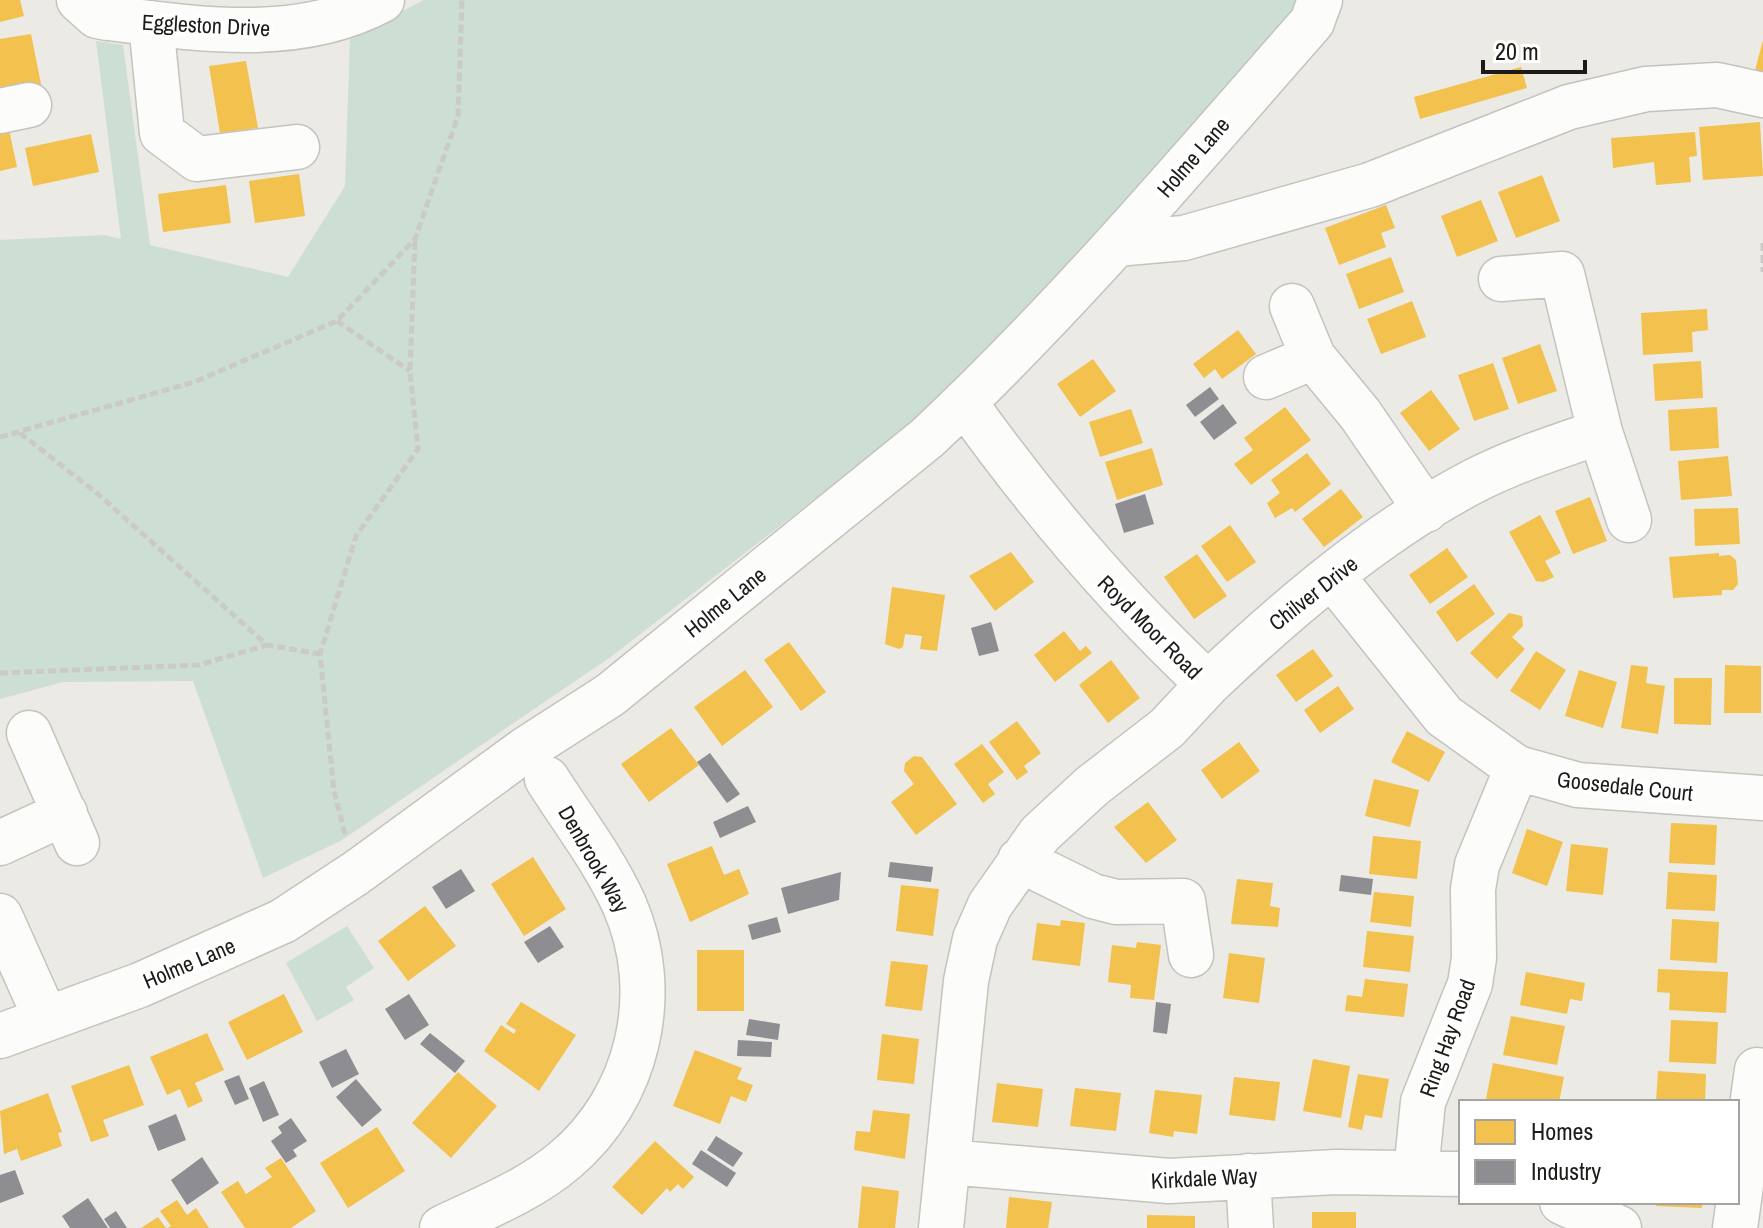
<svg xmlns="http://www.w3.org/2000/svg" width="1763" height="1228" viewBox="0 0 1763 1228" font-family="'Archivo Narrow',sans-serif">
<rect width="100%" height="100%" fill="#ebeae4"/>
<!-- green -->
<path fill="#cdded2" d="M424,0h874l-5,11 -325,369 -356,276 -270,184 -79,38 -70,-197 -130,1 -63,17v-459l105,-5 16,4 -25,-198 27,4 27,200 138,32 57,-91 5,-148z
M347,926l27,42 -28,19 8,13 -37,21 -31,-58z"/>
<!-- homes -->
<path fill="#f2c14e" d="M0,0h20l4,16 -24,6z
M31,34l11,55 -42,2v-52z
M1763,40v40l-10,-2z
M246,61l12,67 -38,5 -11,-67z
M1521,67l6,21 -107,31 -6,-22z
M1760,122l3,54 -60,4 -4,-53z
M8,125l9,42 -17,4v-44z
M1695,132l2,24 -8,1 2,25 -35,3 -2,-23 -41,6 -2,-30z
M91,134l8,38 -66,14 -8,-38z
M299,174l6,42 -50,7 -6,-42z
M1542,175l18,46 -44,17 -18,-46z
M226,185l5,38 -68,9 -5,-38z
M1481,200l17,41 -41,16 -16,-41z
M1386,205l9,23 -14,5 5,14 -47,18 -14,-37z
M1391,257l13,35 -45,17 -13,-35z
M1412,301l14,36 -45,17 -14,-35z
M1707,309l1,21 -16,2 1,20 -50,3 -2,-42z
M1238,330l18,24 -34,25 -7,-10 -11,9 -11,-14z
M1540,344l17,47 -39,13 -16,-46z
M1093,359l23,32 -36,26 -23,-33z
M1701,361l2,37 -48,3 -2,-37z
M1493,363l16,46 -35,12 -16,-46z
M1431,390l29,39 -31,22 -29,-38z
M1285,407l26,33 -60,45 -17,-21 19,-14 -9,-12z
M1717,407l2,41 -49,3 -2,-41z
M1131,409l12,34 -43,14 -11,-35z
M1152,448l11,37 -46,15 -12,-38z
M1307,453l24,31 -36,28 -3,-4 -17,10 -8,-15 13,-10 -9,-13z
M1728,456l4,40 -51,4 -3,-39z
M1341,489l22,28 -39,30 -22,-28z
M1590,497l17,44 -34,13 -18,-43z
M1738,508l2,36 -45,2 -1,-37z
M1540,515l21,38 -16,8 9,16 -11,5 -7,-1 -27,-49z
M1230,525l26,37 -29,20 -26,-36z
M1447,548l21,29 -38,27 -21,-29z
M1011,552l23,30 -39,29 -26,-35z
M1719,553v3l11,-1 6,5 2,24 -5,6h-11v5l-49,3 -4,-41z
M1197,554l30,42 -33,23 -30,-42z
M1474,584l21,30 -38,28 -21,-30z
M892,587l53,8 -8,56 -17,-2 2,-13 -17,-2 -2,13 -4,2 -14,-5z
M1509,613l13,3 1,10 -11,11 13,12 -28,30 -27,-26z
M1064,631l16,20 6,-5 6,7 -37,29 -21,-27z
M789,642l37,50 -25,19 -37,-51z
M1313,649l20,27 -37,26 -20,-27z
M1536,651l30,19 -26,40 -30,-19z
M1111,660l29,38 -32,25 -29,-38z
M1631,665l17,2 -2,16 19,3 -7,48 -37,-6z
M1725,665l36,1v47h-37z
M745,670l28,37 -51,39 -28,-39z
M1579,670l38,12 -14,46 -38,-12z
M1674,678h38l-1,47 -37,-1z
M1338,686l16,23 -34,24 -16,-23z
M1017,721l24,32 -17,13 4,6 -11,8 -28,-38z
M671,728l28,37 -50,37 -28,-38z
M1407,731l38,21 -16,30 -38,-20z
M1239,742l21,29 -38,28 -21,-29z
M982,744l22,28 -16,12 7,10 -12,9 -29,-39z
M914,756l8,1 35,47 -41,31 -25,-33 23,-18 -10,-13 1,-8z
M1374,779l45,11 -9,37 -45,-11z
M1148,802l29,38 -31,23 -32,-36z
M1671,823l46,2 -2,40 -46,-2z
M1527,829l36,13 -16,44 -35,-13z
M1373,836l48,5 -4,38 -48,-5z
M1571,844l37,4 -5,47 -37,-4z
M712,846l12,29 15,-6 10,25 -59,28 -23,-58z
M533,857l33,52 -42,27 -33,-52z
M1668,872l49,3 -2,36 -49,-2z
M1237,879l36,4 -3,23 10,2 -2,19 -47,-3z
M901,885l38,4 -6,47 -37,-5z
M1374,892l40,4 -3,31 -41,-5z
M425,906l31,40 -48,35 -30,-40z
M1672,919l47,3 -2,41 -47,-3z
M1061,920l24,3 -5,43 -48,-6 5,-37 23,3z
M1367,931l47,5 -4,36 -47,-5z
M1137,942l24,3 -7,55 -24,-2 1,-13 -23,-3 4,-37 24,3z
M697,950h47v61h-47z
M1229,953l36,5 -6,45 -36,-5z
M891,961l37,4 -6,46 -37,-5z
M1658,969l70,3 -2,41 -57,-3 1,-17 -13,-1z
M1526,972l59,11 -3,18 -12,-2 -3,15 -47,-9z
M1365,979l43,5 -4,33 -59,-6 2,-16 15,2z
M284,994l19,38 -56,28 -19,-38z
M521,1002l55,33 -37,56 -55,-40 17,-26 13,9 2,-4 -10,-6z
M1511,1016l54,10 -8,39 -54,-10z
M1671,1020l47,2 -2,42 -47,-2z
M207,1033l17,37 -29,13 8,18 -15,7 -8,-19 -13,6 -17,-38z
M882,1034l37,5 -5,45 -37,-4z
M695,1050l47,18 -5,11 16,6 -7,17 -15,-6 -11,28 -47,-18z
M1313,1059l37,7 -9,52 -38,-7z
M1493,1063l71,14 -5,25 -73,-3z
M129,1065l15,40 -41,15 6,16 -18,6 -20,-56z
M1658,1071l48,3 -1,28h-49z
M458,1072l39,34 -46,52 -39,-35z
M1358,1074l31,5 -7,39 -17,-3 -3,15 -14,-3z
M1234,1077l46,5 -5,39 -46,-6z
M997,1083l46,6 -5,38 -46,-5z
M1075,1088l46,5 -5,38 -46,-5z
M1155,1090l47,5 -5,39 -23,-3 -1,6 -24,-4z
M48,1093l14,39 -4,1 4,13 -41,15 -4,-12 -13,5 -4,-43z
M873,1110l37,4 -5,45 -51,-9 2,-19 14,1z
M377,1127l28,44 -57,37 -28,-45z
M655,1141l39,36 -11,12 -5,-5 -8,8 -3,-4 -25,27 -30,-28z
M281,1158l35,53 -25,17h-46l-24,-36 17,-11 8,13 26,-17 -7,-9z
M862,1186l37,5 -4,37h-37z
M1009,1197l43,5 -4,26h-42z
M177,1200l10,15 9,-7 13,20h-42l4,-2 -11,-15z
M1656,1202h46v6l-46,-2z
M1312,1212h44v16h-44z
M1147,1215l48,1v12h-48z
M158,1217l8,11h-25z"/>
<!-- industry -->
<path fill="#8d8d92" d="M1210,387l9,12 -24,18 -9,-12z
M1223,404l14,19 -23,17 -14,-18z
M1145,494l9,30 -30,9 -9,-29z
M991,622l8,29 -20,5 -8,-28z
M710,753l30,41 -13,9 -30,-41z
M748,806l8,16 -36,16 -7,-16z
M890,862l43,5 -2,15 -43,-5z
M461,869l14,22 -29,18 -14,-22z
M841,872l-2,28 -51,14 -7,-26z
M1341,875l32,4 -2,16 -32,-4z
M777,917l4,15 -29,8 -4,-15z
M550,926l14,21 -26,16 -14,-21z
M409,994l20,31 -24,15 -20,-31z
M1156,1002l15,2 -4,30 -14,-2z
M749,1019l31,5 -2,16 -32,-5z
M430,1033l35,28 -10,12 -35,-29z
M738,1040l34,2 -1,15 -34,-1z
M346,1049l13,25 -27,14 -13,-26z
M239,1075l10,24 -14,6 -11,-24z
M356,1079l26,31 -20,17 -26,-30z
M264,1081l15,34 -16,7 -14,-34z
M176,1114l10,26 -28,11 -10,-25z
M291,1118l16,23 -14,9 4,6 -11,7 -15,-22 11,-8 -4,-6z
M716,1136l27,17 -10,14 -26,-17z
M701,1150l35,23 -9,14 -35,-23z
M202,1157l17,26 -32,22 -16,-25z
M15,1170l9,24 -24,9v-28z
M88,1198l20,30h-38l-8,-12z
M116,1211l11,17h-17l-6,-9z"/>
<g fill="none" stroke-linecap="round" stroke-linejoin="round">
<!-- minor casing -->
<g stroke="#c4c3bf" stroke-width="47">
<path id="minor" d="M79,0l18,16 11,2c90,11 191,27 274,-18
M151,23l11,110 35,26 100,-12
M0,111l29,-6
M1116,244l68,-6 186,-53 199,-78 77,-18 71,-4 46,10
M1501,279l61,-5 38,158 29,88
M1292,306l21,51 47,57 66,96
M1266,377l47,-20
M1332,576l112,140 73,52 61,17 185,13
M1208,684c78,-74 170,-153 266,-203 41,-21 83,-34 126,-49
M29,733l48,110
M0,843l65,-30
M1020,860l73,36 23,6 67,-1 8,54
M0,916l46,103
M0,1036l140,-51 143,-64 73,-48 170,-124 84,-54 317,-257c138,-129 260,-274 385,-416l8,-22
M948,1162l221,19 167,-9 125,2
M1416,1172l7,-70 47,-118 4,-26 -1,-69 4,-24 40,-97
M1248,1176l3,52
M1562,1202l57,26
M442,1228c42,-20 88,-38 123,-68 74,-62 98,-168 59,-256 -20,-44 -51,-84 -77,-125
M941,1228l25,-247 9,-42 15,-34 50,-71 52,-48 75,-58 41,-44c-92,-86 -170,-179 -243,-281
M1735,1228l22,-158"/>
</g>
<!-- path -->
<path stroke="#cbcac9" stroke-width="5" stroke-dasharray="8 4" stroke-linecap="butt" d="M1763,243v29
M337,321l73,50
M20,433l78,61 169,151 53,9
M0,437l194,-55 143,-61 78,-82 43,-123 4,-116
M0,673l199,-8 68,-20
M345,834l-11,-43 -14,-137 36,-118 62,-87 -8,-78 5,-131"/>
<!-- minor -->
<use href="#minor" stroke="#fcfcfb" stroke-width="44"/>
</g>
<g text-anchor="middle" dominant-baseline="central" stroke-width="8" stroke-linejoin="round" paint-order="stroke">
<!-- street labels -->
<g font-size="22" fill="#1c1b18" stroke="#fff">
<text transform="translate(206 25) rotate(3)">Eggleston Drive</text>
<text transform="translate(1193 157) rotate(-49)">Holme Lane</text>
<text transform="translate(1313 593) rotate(-38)">Chilver Drive</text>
<text transform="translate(725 602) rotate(-39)">Holme Lane</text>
<text transform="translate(1150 627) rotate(45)">Royd Moor Road</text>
<text transform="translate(1625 786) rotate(6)">Goosedale Court</text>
<text transform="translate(594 859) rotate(60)">Denbrook Way</text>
<text transform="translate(189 963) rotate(-23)">Holme Lane</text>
<text transform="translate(1447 1038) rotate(-70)">Ring Hay Road</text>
<text transform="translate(1204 1178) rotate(-3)">Kirkdale Way</text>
</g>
</g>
<!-- legend -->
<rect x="1459" y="1100" width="280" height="104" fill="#ffffff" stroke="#a4a4a3" stroke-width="2"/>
<rect x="1475" y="1120" width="40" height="24" fill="#f2c14e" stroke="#a4a4a3" stroke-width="2"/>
<text x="1531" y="1140" font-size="24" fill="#1c1b18">Homes</text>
<rect x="1475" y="1160" width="40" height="24" fill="#8d8d92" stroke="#a4a4a3" stroke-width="2"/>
<text x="1531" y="1180" font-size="24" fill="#1c1b18">Industry</text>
<!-- scale -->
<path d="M1483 60v12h102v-12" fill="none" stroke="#1c1b18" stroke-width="4"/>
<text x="1495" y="60" font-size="24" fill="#1c1b18" stroke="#ffffff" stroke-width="6" paint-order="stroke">20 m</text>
</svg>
